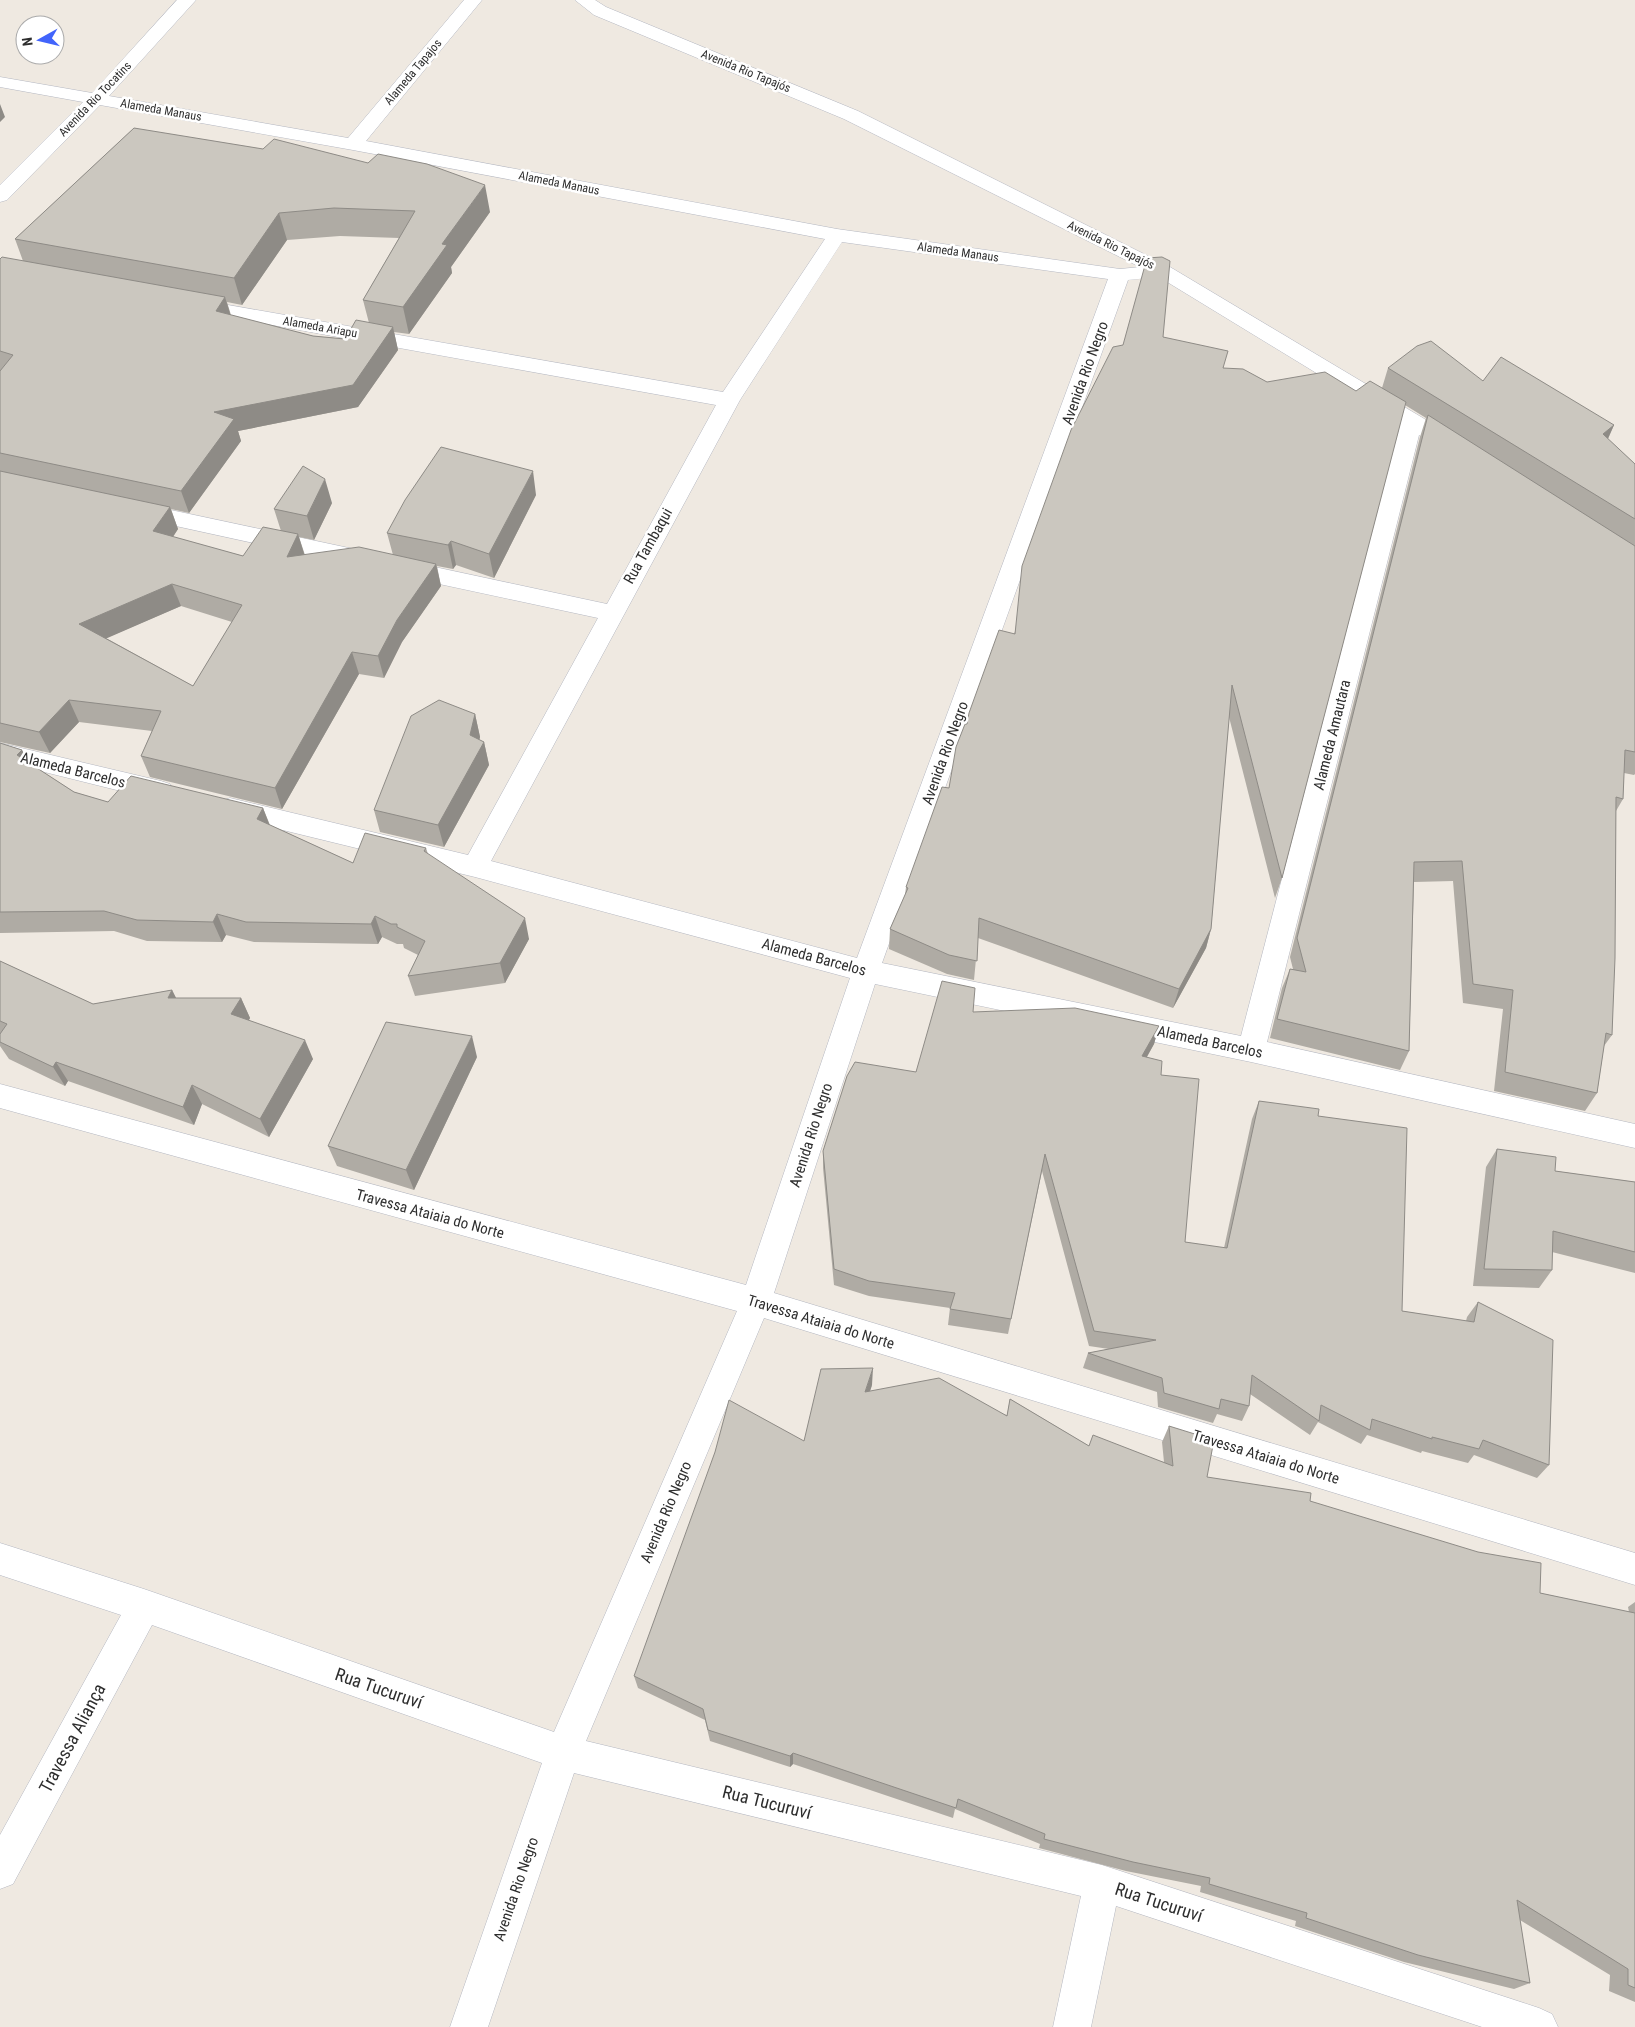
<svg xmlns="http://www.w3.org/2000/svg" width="1635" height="2027" viewBox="0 0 1635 2027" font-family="'Roboto Condensed',sans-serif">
<rect width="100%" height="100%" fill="#efe9e1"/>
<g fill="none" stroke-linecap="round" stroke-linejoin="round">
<!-- minor casing -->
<g stroke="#b4b7c1" stroke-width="1">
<path id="minor" d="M177,0h19l-87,96 239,42 116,-138h18l-116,141 471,88 283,40 20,-2 -296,-148 -250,-104 -19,-15h20l11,7 252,104 312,156 293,175 3,5 -3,5c-16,4 -31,-9 -44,-17l-152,607 368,82v24l-384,-86 -376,-78 -101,309 861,260v32l-871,-267 -178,423 516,124 437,143 13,6 6,13h-76l-366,-121 -25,121h-38l28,-131 -507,-123 -86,254h-38l92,-264 -390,-138 -139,259 -13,5v-54l121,-220 -121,-40v-32l144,46 410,143 183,-421 -737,-203v-24l746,201 104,-307 -375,-101 -254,-62 -4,-7 4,-7 9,-3 238,57 130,-237 -196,-42 -8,-2 -4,-6 4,-6 8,-2 205,44 109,-199 -522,-94 -7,-2 -3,-4 3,-4 7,-2 529,93 102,-153 -472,-89 -253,-45 -93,95 -7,2v-17l83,-83 -83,-15v-10l92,16zM842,242l266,37 -251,679 -366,-97 249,-461zM1159,277l241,147 -159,612 -359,-73 246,-683z
M138,503l225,48 8,2 3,6 -3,6 -8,2 -233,-51 -3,-5 3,-5z
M0,743l161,38 9,3 4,7 -4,7 -9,3 -161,-40z"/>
</g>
<!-- minor -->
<use href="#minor" fill="#fff" fill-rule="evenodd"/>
</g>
<!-- wall -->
<path fill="#afaba4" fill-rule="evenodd" d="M134,128l356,84 -39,55 1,6 -43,61 -15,-2 4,18 -40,57 -120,24 3,10 -52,72 -18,-4 7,20 -5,8 70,19 38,-25 -7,-22 58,-6 -18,37 -15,-3 6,18h88l-6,-22 149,-38 -42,83 -38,-13 -3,4 -16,-3 4,20 -39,56 -18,36 -25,-4 -77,135 -132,-32 -9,-21 11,-25 -73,-9 -29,31 -50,-11v-483l23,2 -8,-22zM340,236l59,2 -36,62 6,23 -24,16 -32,-3 -82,-21 -4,-13 15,3 45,-65zM181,606l51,16 -39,64 -87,-48z
M1163,337l61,31 43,14 89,9 26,-3 6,-20 95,13 131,44 -6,14 27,25v310l-1,1 -10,-2 -1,26 -7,12 -4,224 -8,11 -7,47 -12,18 -91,-20 9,-82 -40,-6 -10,-122 -39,1 -5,169 -9,19 -130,-32 12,-50 8,-19h3l-3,-12 130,-520 6,-19 -21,-13 -123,473 -7,20 -46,-181 -18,212 -5,19 -33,60 -195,-70 -4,42 -27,-6 -58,-25 1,-20 15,-34 1,-8 43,-99 18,-64 47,-90 109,-289z
M475,714l5,23 -1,3 5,2 5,23 -45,82 -64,-15 -6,-22z
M0,743l22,7 6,12 46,30 34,10 155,6 7,17 83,38 73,-15 2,6 101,85 -24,44 -90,13 -7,-20 10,-21 -14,-7 -1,-4h-6l-15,-7 -4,7 -124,-2 -28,-7 -4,7 -75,-1 -33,-10 -114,2z
M0,961l93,43 79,-14 4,8h65l9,20 -1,2 64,39 -44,78 -67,-33 -8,21 -126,-44 -3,5 -56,-27 -9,-13z
M973,1012l186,14 -5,18 -7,13 14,18 24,167 39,6 28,-129 7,-18 59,15 84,195 64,10 1,-4 11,-15 71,163 -12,13 -63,-23 -6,8 -46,-12 -1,2 -54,-18 -6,9 -43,-22 -8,13 -60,-41 -1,12 -7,15 -25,-7 -4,9 -55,-16 -1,-15 -74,-24 5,-15 21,-4 -20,-3 -47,-175 -34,163 -60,-9 2,-17 -81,-12 -35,-11 -11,-117v-17l93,-79z
M477,1057l-63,133 -77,-24 -9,-20z
M1497,1149l58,22 80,11v91l-83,-21v18l-13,18 -66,-2 13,-119z
M872,1385l-2,6 137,24 3,-16 79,47 75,16 -2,-20 7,-16 38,51 103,24 230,92 89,19 -1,-5 7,-5v400l-26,-11 1,-16 -90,-55 10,63 -16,6 -110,-27 -109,-36 1,-5 -96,-29 1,-6 -75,-15 -87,-23 1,-4 -85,-35 -2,9 -160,-54 -3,3 -80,-26 -5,-21 -67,-32 -4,-12 170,-235z"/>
<!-- shaded-wall -->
<path fill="#8e8b86" d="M0,104l5,13 -5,5z
M485,185l5,27 -39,55 1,6 -43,61 -6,-27 39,-63z
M279,213l8,27 -45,65 -8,-27z
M225,297l7,23 -16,-9z
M393,327l5,23 -40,57 -120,24 3,10 -52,72 -8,-22 33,-79z
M1614,425l-10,22 -1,-13z
M533,471l3,24 -42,83 -5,-24z
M325,479l7,24 -18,37 -7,-24z
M170,507l8,22 -16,24 -9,-22z
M298,534l7,23h-18z
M451,541l5,24 -3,4 -5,-24z
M436,564l5,22 -39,56 -18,36 -6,-22 19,-36z
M172,584l9,22 -92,40 -10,-22z
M352,652l7,22 -77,135 -7,-21z
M69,700l10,22 -29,31 -11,-21z
M475,714l5,23 -5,21 -5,-23z
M484,742l5,23 -45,82 -6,-22z
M22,750l11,21 -16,-16z
M263,808l8,21 -14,-10z
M217,914l9,21 -4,7 -9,-20z
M375,916l7,21 -4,7 -7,-20z
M525,918l4,21 -24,44 -5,-20z
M1211,929l-5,19 -33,60 6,-19z
M172,990l10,20 -14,-12z
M241,998l9,20 -9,15 -10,-19z
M1159,1026l-5,18 -17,30 5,-18z
M472,1036l5,21 -63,133 -8,-20z
M305,1040l8,19 -44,78 -9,-18z
M56,1062l12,19 -3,5 -12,-19z
M192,1085l10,19 -8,21 -11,-18z
M873,1368l-1,17 -8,24 1,-17z
M793,1753v11l-3,3v-11z"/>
<!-- building -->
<path fill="#cbc7bf" stroke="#8e8b86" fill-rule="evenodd" d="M134,128l129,21 11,-10 94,24 10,-9 49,10 58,21 -43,59 5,1 -44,62 -40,-7 52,-89 -81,-3 -55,5 -45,65 -219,-39z
M2,257l223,40 -9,14 97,25 32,3 11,-19 37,7 -40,58 -139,27 20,7 -53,72 -181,-38v-82l13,-16 -13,-4v-92z
M1162,257l8,4 -7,76 65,14 -5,17 20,1 24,13 58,-10 31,19 14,-10 36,21 -124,476 -50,-193 -21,244 -32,60 -200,-71 -2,43 -28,-6 -59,-26 18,-41 -2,-1 36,-100 7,1 7,-41 9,-23h2l2,-11 30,-83 16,4 7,-68 49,-136 42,-83 10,-2 24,-87z
M1431,341l52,40 18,-24 113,68 -11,9 32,30v55l-247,-151 29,-22z
M1428,415l207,131v206l-10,-2 -2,49 -7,-2 -1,161 -3,77 -6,-2 -9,60 -92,-21 8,-82 -40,-6 -11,-123 -48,1 -5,189 -132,-32 13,-50 16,3 -9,-34z
M441,447l92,24 -44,83 -38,-13 -3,4 -61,-12 18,-33z
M303,466l22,13 -18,37 -33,-7z
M0,471l170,36 -17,24 90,25 20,-29 35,7 -11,23 72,-10 77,17 -39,56 -19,36 -26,-4 -77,136 -134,-32 20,-45 -92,-11 -30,32 -39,-9zM172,584l70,21 -49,81 -114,-62z
M439,700l36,14 -5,21 14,7 -46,83 -64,-15 37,-94z
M0,743l22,7 -5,5 57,37 34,10 23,-26 132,32 -6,11 96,44 12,-30 61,15 -2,3 101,67 -25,45 -92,13 17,-35 -28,-14v-3h-6l-16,-8 -4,8 -125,-2 -29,-8 -4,8 -76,-2 -33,-9 -104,1z
M0,961l93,43 79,-14 -4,8h73l-10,16 74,26 -45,79 -68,-34 -9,22 -127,-45 -3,5 -53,-25v-8l7,-10 -7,-3z
M942,981l33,7 -2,24 102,-4 84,18 -17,30 20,5 -1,14 38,4 -14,163 42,6 32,-147 60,8 -1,7 89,12 -5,183 72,11 4,-20 75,38 -4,125 -66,-25 -4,9 -47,-12v2l-60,-20 -2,11 -49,-25 -2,16 -67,-46 -3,31 -28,-7 -2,10 -55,-16 -2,-15 -74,-25 68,-13 -62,-9 -49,-177 -34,165 -61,-10 5,-16 -86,-12 -35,-12 -11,-118 24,-75 8,-14 61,10z
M386,1022l86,14 -66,134 -78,-24z
M1497,1149l59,8 -1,14 80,11v70l-82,-21 -1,39 -68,-1z
M873,1368l-8,24 74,-14 68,38 3,-17 79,47 4,-11 80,31 -4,-40 45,14 -7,37 104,16 -1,8 168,51 63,11 -1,30 95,20v375l-7,-3v-16l-111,-69 13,83 -112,-28 -112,-37 1,-5 -98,-29 1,-6 -77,-16 -89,-23 1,-5 -87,-35 -2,9 -163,-55 -3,3 -82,-26 -5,-21 -69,-33 81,-224 14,-52 75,41 17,-72z"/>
<g text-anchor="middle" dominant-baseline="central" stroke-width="5" stroke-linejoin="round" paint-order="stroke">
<!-- far-street labels -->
<g font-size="12" fill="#2e2e2e" stroke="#fff">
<text transform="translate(746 71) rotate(22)">Avenida Rio Tapajós</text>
<text transform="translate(413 72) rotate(-50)">Alameda Tapajos</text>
<text transform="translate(95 99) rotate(-46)">Avenida Rio Tocatins</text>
<text transform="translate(161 110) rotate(10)">Alameda Manaus</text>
<text transform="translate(559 183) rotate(11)">Alameda Manaus</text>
<text transform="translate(1111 245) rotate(26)">Avenida Rio Tapajós</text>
<text transform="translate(958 252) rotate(8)">Alameda Manaus</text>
<text transform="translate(320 327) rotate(10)">Alameda Ariapu</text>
</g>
<!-- street labels -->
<g font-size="15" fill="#2e2e2e" stroke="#fff">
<text transform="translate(1085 373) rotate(-70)">Avenida Rio Negro</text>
<text transform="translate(648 546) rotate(-61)">Rua Tambaqui</text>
<text transform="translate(1332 735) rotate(-76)">Alameda Amautara</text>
<text transform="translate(945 753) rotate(-70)">Avenida Rio Negro</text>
<text transform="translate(73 770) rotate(14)">Alameda Barcelos</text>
<text transform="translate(814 957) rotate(15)">Alameda Barcelos</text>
<text transform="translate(1210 1042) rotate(12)">Alameda Barcelos</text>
<text transform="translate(811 1135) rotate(-72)">Avenida Rio Negro</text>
<text transform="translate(430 1214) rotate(15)">Travessa Ataiaia do Norte</text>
<text transform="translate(821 1322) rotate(17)">Travessa Ataiaia do Norte</text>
<text transform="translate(1266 1457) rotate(17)">Travessa Ataiaia do Norte</text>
<text transform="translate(666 1512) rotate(-67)">Avenida Rio Negro</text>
<text transform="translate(516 1889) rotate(-71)">Avenida Rio Negro</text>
</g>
<!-- near-street labels -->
<g font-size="18" fill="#2e2e2e" stroke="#fff">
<text transform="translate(379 1688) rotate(19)">Rua Tucuruví</text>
<text transform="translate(72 1738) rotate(-62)">Travessa Aliança</text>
<text transform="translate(767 1802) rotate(14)">Rua Tucuruví</text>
<text transform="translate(1159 1902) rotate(18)">Rua Tucuruví</text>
</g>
</g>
<!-- north arrow -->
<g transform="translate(40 40) rotate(262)"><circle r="24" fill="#ffffff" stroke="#ababab"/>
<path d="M0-4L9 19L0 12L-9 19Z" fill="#4264fb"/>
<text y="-8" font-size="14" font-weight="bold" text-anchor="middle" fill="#2e2e2e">N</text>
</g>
</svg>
